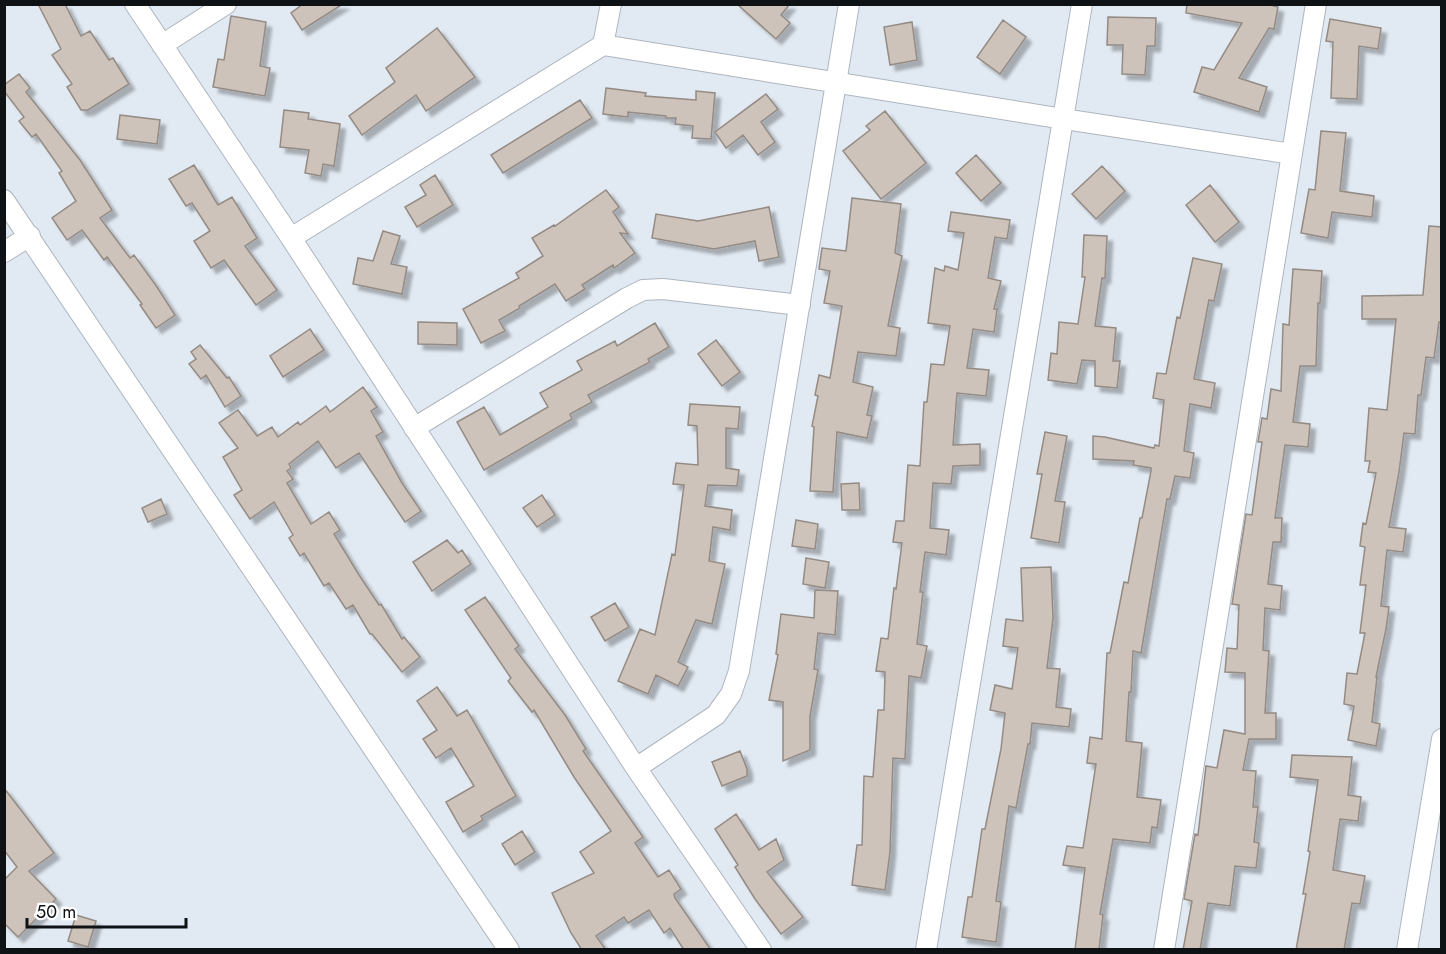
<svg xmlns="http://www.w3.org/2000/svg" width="1446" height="954" viewBox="0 0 1446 954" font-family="Jost,sans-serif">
<defs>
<filter id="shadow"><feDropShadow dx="5.5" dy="5.5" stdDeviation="1.5" flood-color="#0004"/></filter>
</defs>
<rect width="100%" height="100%" fill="#e1e9f2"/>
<!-- building -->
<path fill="#cdc3bb" stroke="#948b84" stroke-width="1.5" filter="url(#shadow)" d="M38,4h27l16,32 9,-5 19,29 4,-2 16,26 -41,26h-7l-14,-23 5,-3 -20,-29 9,-6z
M303,4h40l-41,26 -11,-17z
M737,4h53l-9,11 9,8 -14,16z
M1187,4h79l12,3 -4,22 -5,-1 -30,50 28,9 -8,25 -65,-20 8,-25 12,3 28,-47 -56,-10z
M231,16l35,6 -6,44 10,2 -5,28 -52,-9 5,-28 6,1z
M1108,17l48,1 -1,28h-8l-2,29 -23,-1 1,-29h-16z
M1330,19l51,9 -3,21 -19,-3 -2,53 -26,-1 2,-56 -7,-1z
M1003,20l23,17 -26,37 -23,-17z
M912,22l5,38 -27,5 -6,-38z
M437,28l38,49 -49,34 -10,-16 -54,40 -13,-19 46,-34 -9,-14z
M19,74l11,14 -4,4 54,68 32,50 -12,8 30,40 4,-3 23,32 18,28 -19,13 -16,-23 2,-1 -35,-47 -3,3 -22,-30 -15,10 -15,-22 24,-17 -17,-28 3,-2 -26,-37 -4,3 -13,-16 5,-4 -20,-26v-6z
M606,88l40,5 -1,3 51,4v-9l19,2 -4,46 -19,-1 1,-12 -18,-2 1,-6h-10v-2l-38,-4v5l-25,-3z
M766,94l12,15 -17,13 14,20 -17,13 -15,-20 -17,13 -11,-16z
M580,100l12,18 -89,55 -12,-18z
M284,110l25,3 -1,6 32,5 -6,42 -11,-2 -2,12 -16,-3 4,-23 -29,-3z
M885,111l41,52 -45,36 -38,-48 27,-21 -4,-4z
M120,115l40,5 -3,24 -40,-5z
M1321,131l25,2 -6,58 34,5 -2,21 -40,-5 -4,26 -27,-5 8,-44 6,1z
M976,155l25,28 -20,18 -25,-28z
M194,165l24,40 14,-8 25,41 -12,8 32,44 -21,15 -32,-45 -13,8 -17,-27 16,-10 -18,-28 -6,3 -17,-27z
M1102,166l23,25 -29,28 -24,-25z
M435,175l18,30 -36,22 -12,-20 21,-12 -6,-10z
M1210,185l29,37 -24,20 -29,-37z
M606,190l13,17 -6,5 15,22 -8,-1 15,20 -21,15 -1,-3 -31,20 3,4 -19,12 -11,-17 -36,22 1,2 -21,12 6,11 -24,12 -18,-34 56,-31 -3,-5 27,-17 -11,-18 22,-13 1,1z
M852,198l49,6 -6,49 7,3 -14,70 12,2 -4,28 -38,-4 -5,30 20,5 -6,28 5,1 -5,22 -30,-6 -4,60 -23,-1 4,-64 -2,-1 6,-30 -3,-1 4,-20 11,3 12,-72 -18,-3 6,-32 -11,-2 3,-21 24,3z
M769,207l10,50 -20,4 -4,-20 -41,8 -62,-11 4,-24 42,7z
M951,212l59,8 -3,19 -12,-2 -7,41 13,3 -7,28h3l-3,23 -21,-3 -6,39 22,2 -3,26 -29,-3 -4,52 27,-1v21l-27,1 -2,18 -18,-1 -3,45 19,2 -3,25 -21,-3 -5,40h3l-6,52 10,2 -6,32 -12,-2 -4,83 -12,-1 -3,94 -5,38 -33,-5 5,-40h5l2,-69 9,1 5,-67h6l1,-38 -9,-1 5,-33 7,1 6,-51 2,1 6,-46 -9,-1 3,-21h8l4,-56 12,1 4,-64h3l4,-38 13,1 6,-39 -22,-3 7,-55 9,3 1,-5 13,4 6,-37 -16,-2z
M1429,226l13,1v95h-3l-5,36 -8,-1 -5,38h-3l-3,39 -11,-1 -5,39 -10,55 17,2 -3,23 -16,-2 -6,56 8,1 -3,22 -10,48h1l-5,45 8,2 -4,22 -28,-6 6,-34 -10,-2 3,-31 10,1 8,-41h-5l6,-48h-6l5,-38 -5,-1 3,-23 3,1 10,-51 -8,-1 2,-11h-5l4,-53 18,2 9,-91h-34v-23l61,-1z
M383,231l17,5 -9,28 16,3 -5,27 -49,-10 5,-26 15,3z
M1084,235l23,1 -2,42h-3l-7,48 21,2 -3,33h7l-3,27 -22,-2v-25l-13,-1 -5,24 -29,-4 3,-27 6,1 2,-32 19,2 7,-47h-3z
M1193,258l29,6 -8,37 -5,-1 -15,79 21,4 -4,25 -21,-4 -6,47 10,2 -4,25 -15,-2 -5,23h-3l-26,154 -8,-2 -2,41h-2l-3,49 16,2 -5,54 24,3 -4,28 -5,-1 -2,16 -37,-4 -13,75 3,1 -4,35h-24l10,-82 -22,-3 4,-19 16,2 13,-84 -9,-1 3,-26 12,2 5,-86h3l14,-71 4,1 12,-65h2l9,-47v-3l-18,-3 1,-4 -41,-2v-23l12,1 49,11 1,-3 4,1 5,-46 -11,-2 4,-25 9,1 11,-57 3,1z
M1293,269l29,2 -2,32h-2l-2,63h-16l-7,56 17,2 -2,23 -23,-2 -10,73h7l-1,24h-8l-5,42 14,2 -2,24 -15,-2 -2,42 6,1 -4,62h11v26h-27l-6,31 13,1 -3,36h5l-4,35 5,1 -3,25 -21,-2 -5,40 -22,-3 -8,47h-17l9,-49 -8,-2 11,-65 3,1 8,-69 11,2 7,-38 21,4v-61l-20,-1 2,-24 10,1 2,-44 -7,-1 14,-90 6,1 10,-73h-4l4,-24 5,1 4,-30 10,2 2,-67 6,1z
M418,322l39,1v22l-39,-1z
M655,323l14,24 -21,12 2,3 -62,33 4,7 -22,12 2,5 -88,51 -27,-48 27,-15 16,28 48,-28 -8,-14 42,-23 -5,-9 38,-20 2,5z
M310,329l14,21 -41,27 -13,-21z
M716,340l24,32 -18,14 -24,-32z
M200,345l27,33 2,-1 12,19 -16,11 -19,-32 -5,4 -12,-15 7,-5 -5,-7z
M363,387l14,20 -6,4 12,21 -7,4 26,47 19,28 -16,11 -46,-69 -23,15 -18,-27 -29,23 2,4 -4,3 6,8 -6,4 24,41 18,-12 11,18 -6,4 25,41 20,30 2,-1 21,35 2,-2 16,20 -18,15 -30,-38h-2l-17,-29 -7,4 -17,-26 -5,3 -20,-33 -4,3 -11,-18 4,-3 -19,-33 -24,17 -16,-24 8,-5 -19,-33 15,-9 -19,-25 19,-13 19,26 15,-9 6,10 20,-15 2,3 26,-19 4,6z
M690,404l50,3 -2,22 -12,-1v40l13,2 -2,16 -29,-1 -3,21 27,4 -2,20 -17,-3 -4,34 16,3 -13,60 -16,-4 -18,42 10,5 -10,19 -22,-11 -8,19 -30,-13 22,-52 15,6 17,-81 3,1 9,-70 -11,-1 3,-21 22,2 -1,-39 -9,-1z
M1045,432l22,4 -12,65 10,1 -6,41 -28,-5 11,-64h-5z
M859,483l1,27h-18l-1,-26z
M542,495l13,20 -18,12 -14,-19z
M161,499l6,15 -19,8 -6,-14z
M796,520l22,4 -3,25 -23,-3z
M447,540l11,13 4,-3 9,14 -39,27 -19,-29z
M806,558l23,4 -4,26 -22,-4z
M1051,567l2,51 -6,50 13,1 -4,38 15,2 -2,18 -37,-4 -2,21h-2l-12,64 -7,-2 -13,95 5,1 -5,40 -34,-5 6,-40h4l10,-68h3l16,-80 4,-36 -15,-3 5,-25 17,4 6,-41 -15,-2 3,-27 17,2 -2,-53z
M815,590l23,1 -3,44 -17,-2 -4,36 4,1 -8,46v34l-27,11v-59l-14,-2 9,-45 -2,-1 5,-40 33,4z
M485,597l34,49 -4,3 50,66 21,34 -3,2 60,86 -8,6 23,34 11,-7 12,19 -7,5 1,4 36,52h-27l-14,-22 -6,5 -15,-23 -21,13 -4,-6 -28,19 10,14h-24l-11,-17 -19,-40 42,-20 -14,-21 31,-21 -37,-54 -40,-67 -2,2 -24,-31 3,-3 -46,-68z
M615,603l14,24 -24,14 -14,-24z
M437,687l20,29 10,-6 49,86 -35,20 2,4 -20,12 -17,-30 28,-16 -23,-38 -15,10 -13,-19 14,-9 -20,-29z
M740,751l7,18v7l-25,10 -10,-24z
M1292,755l60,2 -4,38 13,2 -3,24 -18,-2 -7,51 32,6 -5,28 -8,-1 -8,47h-48l10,-56h-3l7,-42 -2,-1 10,-71 -28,-3z
M4,788l50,65 -25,18 27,28 -38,38 -14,-14v-43l13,-13 -13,-17z
M736,814l23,36 17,-11 8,21 -17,12 36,45 -22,17 -26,-35 -20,-32 3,-2 -23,-36z
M522,831l13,21 -20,13 -13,-21z
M76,915l20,6 -8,26 -20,-6z"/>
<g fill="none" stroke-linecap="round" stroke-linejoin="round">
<!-- minor casing -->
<g stroke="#aeb5bf" stroke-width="22">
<path id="minor" d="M135,4l156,234 345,530 125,182
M162,45l64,-41
M603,45l8,-41
M4,200l505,750
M291,238l312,-193 461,74 228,35
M4,252l26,-16
M414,428l213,-130 16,-8 20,-1 137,16
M636,768l80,-53 15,-21 8,-23 110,-667
M926,950l156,-946
M1164,950l152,-946
M1407,950l35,-211"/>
</g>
<!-- minor -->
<use href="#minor" stroke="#fff" stroke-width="20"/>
</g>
<!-- border -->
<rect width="1446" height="954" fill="none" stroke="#0f1215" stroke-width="12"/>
<!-- scale -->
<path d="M27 918v9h159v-9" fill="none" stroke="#0f1215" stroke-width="3"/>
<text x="36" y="918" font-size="18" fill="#0f1215" stroke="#ffffff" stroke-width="4.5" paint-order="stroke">50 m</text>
</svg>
